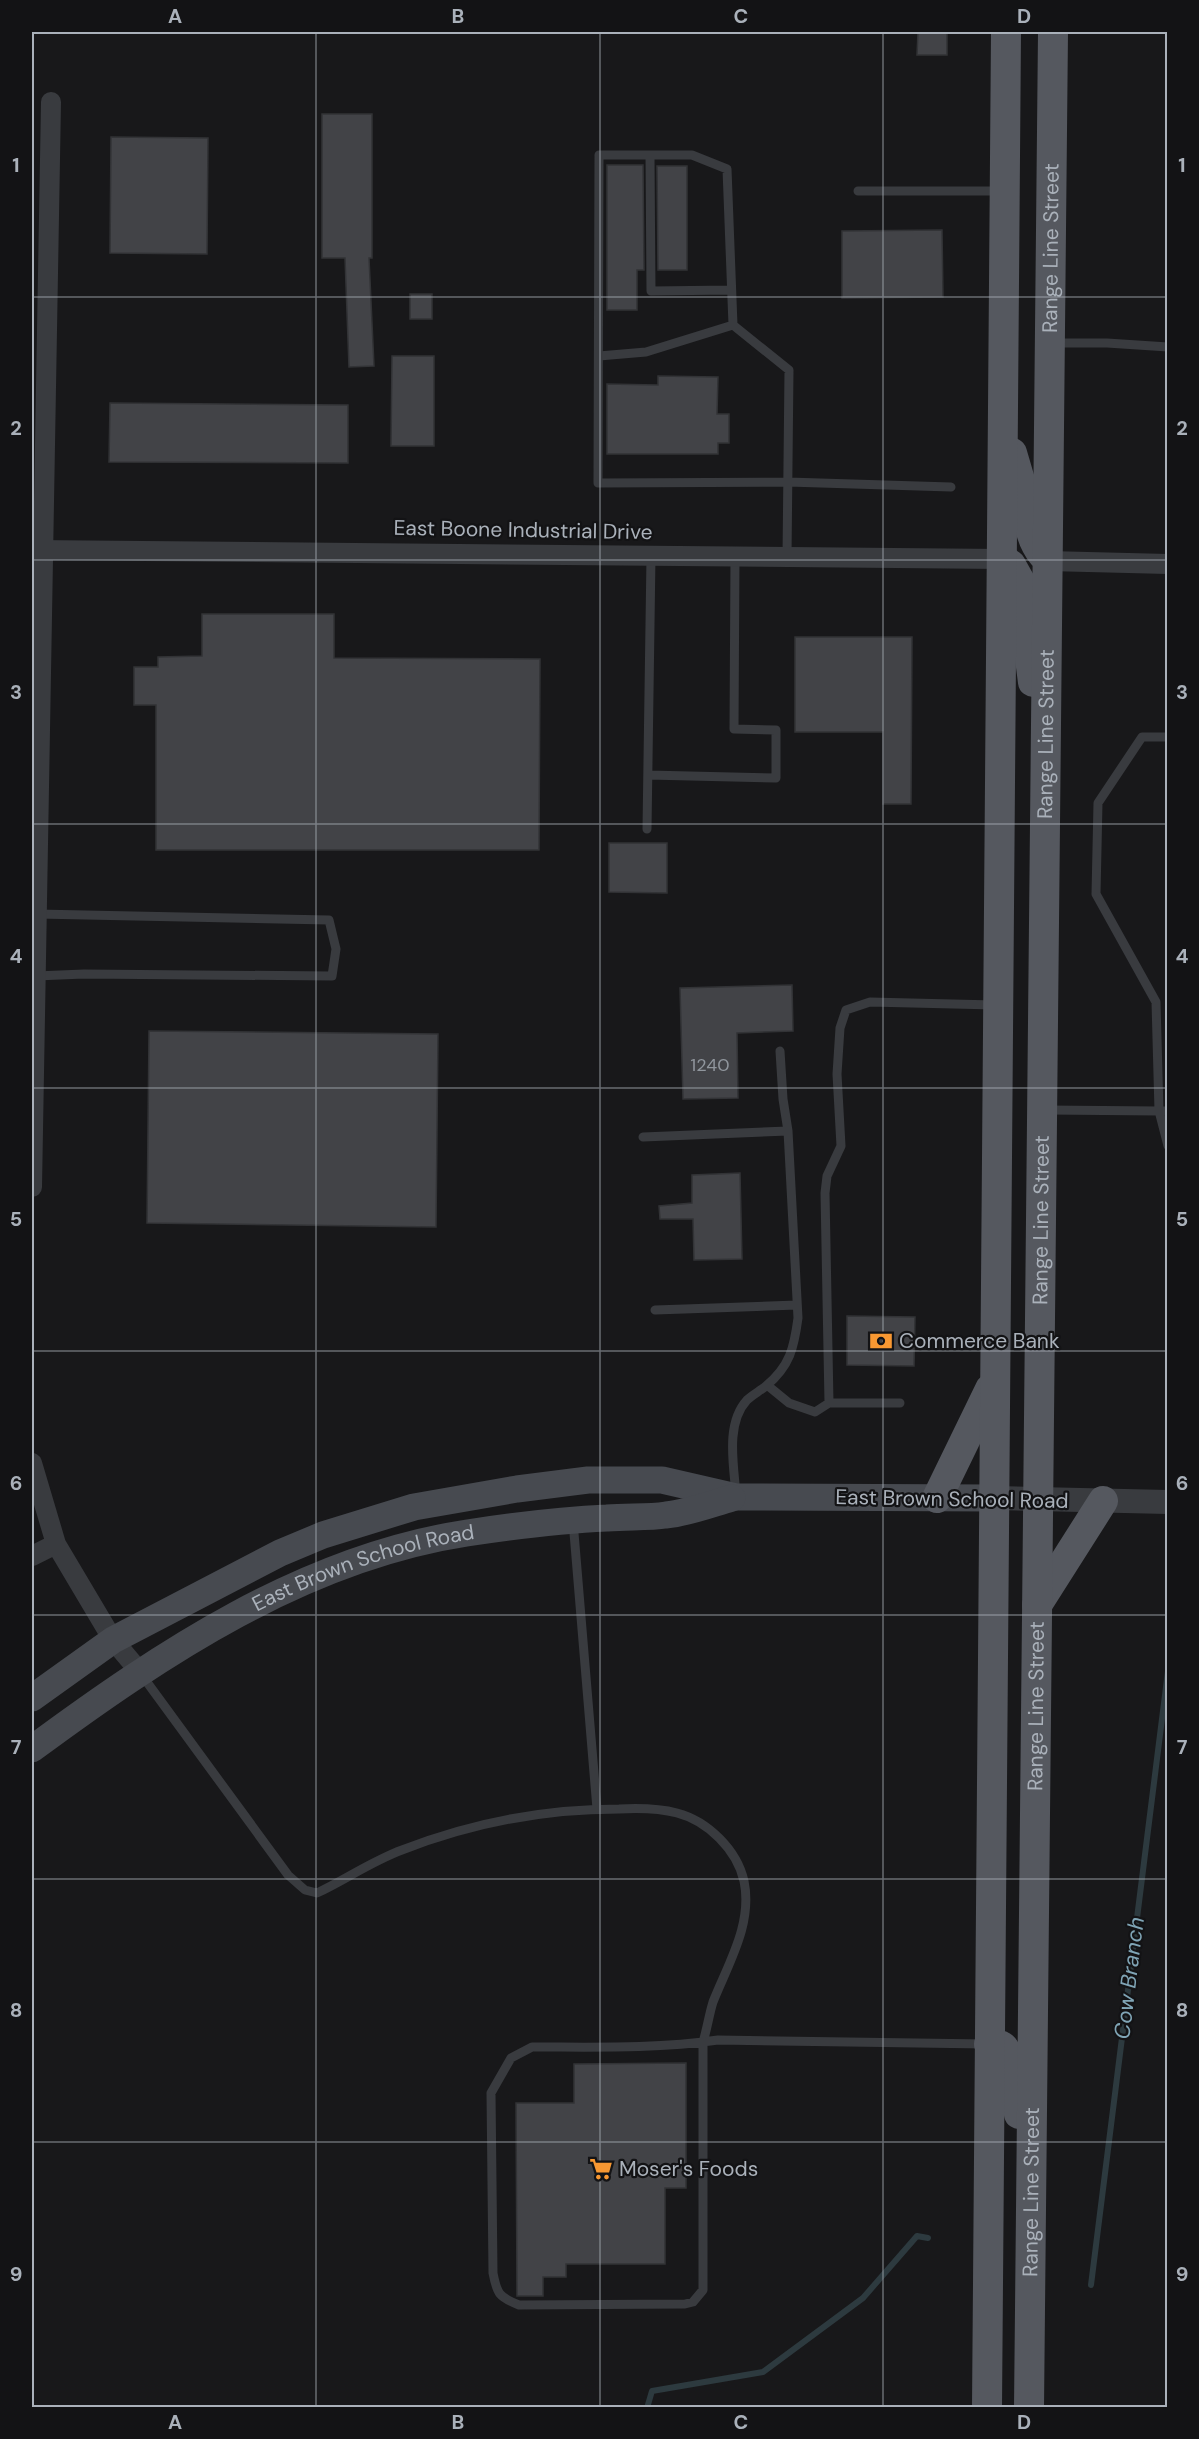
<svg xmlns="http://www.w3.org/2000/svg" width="1199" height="2439" viewBox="0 0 1199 2439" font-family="'DM Sans',sans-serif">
<rect width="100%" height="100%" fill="#18181a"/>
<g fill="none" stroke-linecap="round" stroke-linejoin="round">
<!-- stream -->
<path stroke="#2d3a3f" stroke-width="6" d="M1091,2285l77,-614
M647,2408l5,-17 111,-19 100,-74 54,-62 11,2"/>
</g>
<!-- building -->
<path fill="#424347" stroke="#323336" stroke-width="1.5" d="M918,32h29v23h-30z
M322,114h50v144h-3l5,108 -25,1 -4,-109h-23z
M111,137l97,1 -1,116 -97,-1z
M607,165h36l1,105h-7v40h-30z
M657,166h30v104h-29z
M942,230l1,67 -101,1v-67z
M410,294h22v25h-22z
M392,356h42v90h-43z
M658,376l60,1 -1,37h12v29h-11v11h-111v-70l51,1z
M110,403l238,2v58l-239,-1z
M202,614h132v44l206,1 -1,191h-383v-145h-22v-38h24v-10l44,-1z
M795,637h117l-1,167h-28v-72h-88z
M609,843h58v50l-58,-1z
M792,985l1,46 -56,2 1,65 -55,1 -3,-111z
M149,1031l289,3 -2,193 -289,-4z
M740,1173l2,86 -48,1 -1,-41h-33l-1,-13 33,-3v-28z
M847,1316l68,1 -1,49 -67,-1z
M686,2063v125h-21v76h-99v13h-23v19h-26l-1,-193h58v-39z"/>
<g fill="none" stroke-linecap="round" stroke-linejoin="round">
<!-- service -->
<path stroke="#393b3f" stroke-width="9" d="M650,155l1,136 80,-1
M858,191h142
M1052,343h55l61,4
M599,356l47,-4 87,-27
M787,557l2,-187 -56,-45 -6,-156 -35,-14h-93l-1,328 190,-1 163,5
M1168,737h-26l-44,66 -2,91 60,108 3,109h9
M648,775l128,3v-48l-42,-1 1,-173
M647,829l4,-273
M36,976l48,-2 248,2 4,-27 -7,-29 -292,-6
M1047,1110l112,1 9,35
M643,1137l145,-6
M655,1310l142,-5
M767,1385l22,18 26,9 14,-9 -4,-210 2,-17 14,-30 -4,-72 3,-46 6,-18 24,-8 125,3
M829,1403h71
M736,1495c-2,-29 -11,-71 11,-95 5,-5 13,-9 19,-14 24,-20 28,-38 32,-68l-10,-187 -5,-32 -3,-48
M573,1521l24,288
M141,1674l147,201 17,15 12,3c28,-13 55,-32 85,-43 69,-27 143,-41 217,-41 19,-1 39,-1 58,4 31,8 60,37 67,68 9,43 -16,83 -31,121 -4,13 -6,27 -10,40v248l-10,12 -8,2 -166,1c-20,-8 -22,-11 -26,-32l-2,-180 20,-35 21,-11c62,0 124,2 186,-7l268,4"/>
<!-- minor -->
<path stroke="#393b3f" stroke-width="20" d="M32,550l969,9
M1048,561l120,3
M32,1187l19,-1085
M32,1463l24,81 57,96 27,32
M32,1556l24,-12"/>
<!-- tertiary -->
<path stroke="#393b3f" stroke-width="24" d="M993,1498l175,4"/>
<!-- secondary -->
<g stroke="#474a50" stroke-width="27">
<path d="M32,1698l81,-58 167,-87 43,-18 91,-28 103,-18 71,-9h74l74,17 257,1"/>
<path id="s1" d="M32,1749c130,-96 272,-191 435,-216 46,-7 94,-13 140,-15 20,-2 40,0 59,-3 22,-2 45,-11 66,-17"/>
</g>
<!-- primary -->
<g stroke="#55585f" stroke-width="30">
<path d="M1012,453c4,14 8,27 12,41 5,23 4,43 19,61"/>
<path d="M1004,560l7,5 9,16 13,101"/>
<path d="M937,1498l53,-109"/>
<path d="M1037,1605l66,-104"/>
<path d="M989,2044c5,0 9,-1 14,3 9,7 13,53 16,67"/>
<path d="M987,2408l19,-2376"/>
<path id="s2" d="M1029,2408l24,-2376"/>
</g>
</g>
<!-- grid -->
<path fill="none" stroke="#aab1ba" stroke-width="1.5" stroke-opacity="0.55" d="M316,32v2376M600,32v2376M883,32v2376M32,297h1136M32,560h1136M32,824h1136M32,1088h1136M32,1351h1136M32,1615h1136M32,1879h1136M32,2142h1136"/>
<!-- icons -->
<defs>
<g id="bank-bare" transform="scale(1.8)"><path d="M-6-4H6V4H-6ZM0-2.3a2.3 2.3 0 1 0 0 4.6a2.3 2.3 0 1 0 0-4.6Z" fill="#f89832" stroke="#131315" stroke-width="2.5" paint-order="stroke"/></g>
<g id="supermarket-bare" transform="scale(1.8)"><path d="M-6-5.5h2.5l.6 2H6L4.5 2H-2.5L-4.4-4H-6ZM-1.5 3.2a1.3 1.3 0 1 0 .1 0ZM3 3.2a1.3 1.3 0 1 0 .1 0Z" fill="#f89832" stroke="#131315" stroke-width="2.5" paint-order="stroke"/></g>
</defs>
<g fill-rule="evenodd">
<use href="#bank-bare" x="881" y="1341"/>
<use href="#supermarket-bare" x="601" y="2169"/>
</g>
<g text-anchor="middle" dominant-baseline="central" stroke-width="4.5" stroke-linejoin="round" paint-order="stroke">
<!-- number labels -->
<g font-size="18" fill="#90969d">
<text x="710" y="1065">1240</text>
</g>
<!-- street labels -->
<g font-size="21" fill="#aab1ba" stroke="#131315">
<text stroke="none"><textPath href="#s2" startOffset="2160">Range Line Street</textPath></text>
<text transform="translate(523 530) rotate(1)">East Boone Industrial Drive</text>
<text stroke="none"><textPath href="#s2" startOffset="1674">Range Line Street</textPath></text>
<text stroke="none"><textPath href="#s2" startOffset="1188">Range Line Street</textPath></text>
<text transform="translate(952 1499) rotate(1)">East Brown School Road</text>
<text stroke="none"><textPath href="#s1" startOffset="381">East Brown School Road</textPath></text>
<text stroke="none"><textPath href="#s2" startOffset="702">Range Line Street</textPath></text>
<text stroke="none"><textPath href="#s2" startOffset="216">Range Line Street</textPath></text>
</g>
<!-- poi labels -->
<g font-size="21" fill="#aab1ba" stroke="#131315" text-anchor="start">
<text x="899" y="1341">Commerce Bank</text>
<text x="619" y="2169">Moser's Foods</text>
</g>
<!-- water labels -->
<g font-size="22" font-style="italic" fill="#80a5b6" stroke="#131315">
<text transform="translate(1129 1978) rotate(-83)">Cow Branch</text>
</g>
</g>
<!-- border -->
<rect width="1199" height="2439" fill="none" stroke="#131315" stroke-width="66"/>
<rect x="33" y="33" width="1133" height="2373" fill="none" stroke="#aab1ba" stroke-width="2"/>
<g font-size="20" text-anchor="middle" font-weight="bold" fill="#aab1ba">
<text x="175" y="23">A</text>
<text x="458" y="23">B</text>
<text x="741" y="23">C</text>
<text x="1024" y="23">D</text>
<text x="16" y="172">1</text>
<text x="1182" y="172">1</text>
<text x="16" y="435">2</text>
<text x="1182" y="435">2</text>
<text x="16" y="699">3</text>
<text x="1182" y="699">3</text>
<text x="16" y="963">4</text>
<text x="1182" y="963">4</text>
<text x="16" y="1226">5</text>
<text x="1182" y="1226">5</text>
<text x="16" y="1490">6</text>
<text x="1182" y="1490">6</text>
<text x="16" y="1754">7</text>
<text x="1182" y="1754">7</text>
<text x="16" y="2017">8</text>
<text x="1182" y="2017">8</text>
<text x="16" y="2281">9</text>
<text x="1182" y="2281">9</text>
<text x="175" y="2429">A</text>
<text x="458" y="2429">B</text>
<text x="741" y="2429">C</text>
<text x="1024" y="2429">D</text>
</g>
</svg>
